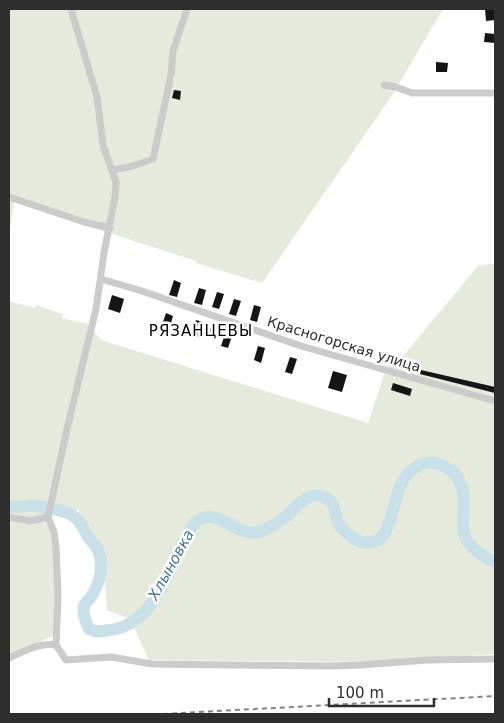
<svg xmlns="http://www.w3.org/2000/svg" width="504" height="723" viewBox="0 0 504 723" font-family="'DejaVu Sans',sans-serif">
<rect width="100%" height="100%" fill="#fff"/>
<!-- green -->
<path fill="#e5eadc" d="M9,9h434l-50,85 -131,189 -66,-20v-2l-182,-59 -5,32z
M489,264h6v390l-124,8 -222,-2 -19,-41 -23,-9 -3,-40 -10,-33 -16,-27 -29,7 5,20 4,97 -49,21v-354l26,7 1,-3 27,9 -1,4 26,6 13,16 267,83 20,-60 15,-7 75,-90z"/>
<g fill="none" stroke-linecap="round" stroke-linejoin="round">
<!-- river -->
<path stroke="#c9e0e9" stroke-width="12" d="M9,506c16,3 20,-4 37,2
M54,509c21,4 25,10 34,28 4,5 9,9 11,16 5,16 1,30 -8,44 -2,3 -6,6 -7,9 -2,8 2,16 5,23 7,4 14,2 21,1 38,-4 56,-49 69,-79 5,-9 9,-22 17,-29 20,-18 40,16 63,10 10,-3 20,-10 29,-17 11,-10 21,-26 38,-17 10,6 8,13 11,22 4,10 15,19 25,22 41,8 21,-62 58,-77 6,-3 15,-3 22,0 38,18 11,56 26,77 6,9 18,16 27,20"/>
</g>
<!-- building -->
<path fill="#151515" d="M485,9h9l1,11 -9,1z
M485,33l10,1v9l-11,-1z
M436,62l12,1 -1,9h-11z
M174,90l7,1 -1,9 -8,-2z
M174,280l7,3 -4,14 -8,-2z
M199,288l7,2 -4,15 -8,-2z
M217,292l7,2 -5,15 -7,-2z
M112,295l12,4 -4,14 -12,-4z
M234,299l7,2 -5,15 -7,-2z
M254,305l7,2 -4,15 -7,-2z
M166,313l7,3 -4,14 -8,-2z
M196,320l7,2 -1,4 11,3 -3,9 -11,-3 -1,2 -7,-2z
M226,331l7,2 -5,15 -7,-2z
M258,346l7,2 -4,15 -7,-3z
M290,357l7,2 -5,15 -7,-2z
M421,370l74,17v6l-75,-19z
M333,371l14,4 -5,17 -14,-4z
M393,383l19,6 -2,7 -19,-6z"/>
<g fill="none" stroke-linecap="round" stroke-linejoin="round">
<!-- street -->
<path stroke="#cbcbcb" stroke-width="7" d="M384,85l12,2 16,6h83
M112,170l17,-3 24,-8 18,-84 2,-24 14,-42
M9,197l75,25 26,6
M101,279l41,12 159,55 194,55
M9,517l21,4 18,-4
M56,645l2,-49 -2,-48 -2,-16 -6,-15 19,-88 29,-120 8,-56 11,-56 1,-15 -13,-37 -6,-48 -26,-88
M9,658c14,-6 30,-16 47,-13l10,15 45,-3 41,7 179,2 30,-1 66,-5 68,-1"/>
<!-- rail -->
<path stroke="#838383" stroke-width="2" stroke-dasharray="5 4" stroke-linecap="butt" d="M163,714l332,-18"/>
</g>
<g text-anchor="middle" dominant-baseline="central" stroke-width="5" stroke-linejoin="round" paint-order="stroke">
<!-- street labels -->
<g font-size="14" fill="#2e2e2e" stroke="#fff">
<text transform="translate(344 344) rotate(17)">Красногорская улица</text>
</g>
<!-- neighbourhood labels -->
<g font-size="15" letter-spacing="1" fill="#000" stroke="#fff">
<text x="201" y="331">РЯЗАНЦЕВЫ</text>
</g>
<!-- water labels -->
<g font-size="15" font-style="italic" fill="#40768b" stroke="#fff">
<text transform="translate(171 565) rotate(-61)">Хлыновка</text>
</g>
</g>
<!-- border -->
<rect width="504" height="723" fill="none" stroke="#2e2e2e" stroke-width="20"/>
<!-- scale -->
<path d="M329 698v8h105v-8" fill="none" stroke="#2e2e2e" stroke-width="2.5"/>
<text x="336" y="698" font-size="15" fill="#2e2e2e" stroke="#ffffff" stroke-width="4" paint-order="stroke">100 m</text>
</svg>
